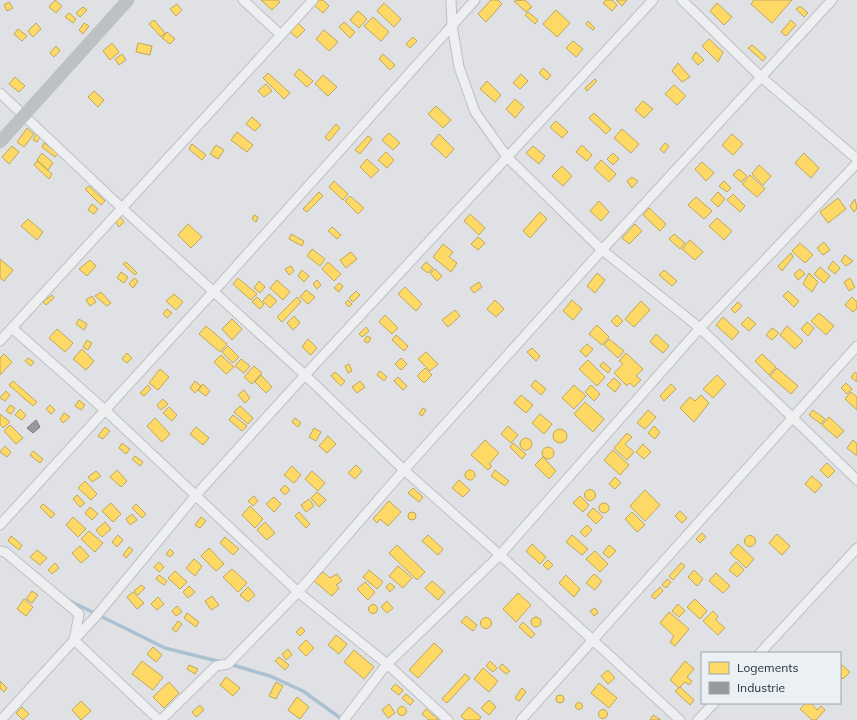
<svg xmlns="http://www.w3.org/2000/svg" width="857" height="720" viewBox="0 0 857 720" font-family="Mulish,sans-serif">
<rect width="100%" height="100%" fill="#dfe1e4"/>
<!-- homes -->
<path fill="#ffd966" stroke="#bea75a" d="M55,0l7,6 -6,7 -7,-6z
M261,0h17l2,2 -8,8z
M318,0h5l6,6 -6,7 -9,-8z
M491,0h7l4,4 -16,18 -8,-8z
M525,0l7,7 -6,5 -12,-11z
M606,0h6l5,5 -5,6 -9,-8z
M616,0h11l-5,6z
M754,0h38l-20,23 -21,-19z
M9,2l4,6 -6,3 -3,-6z
M384,3l17,16 -7,8 -17,-16z
M717,3l15,14 -8,8 -14,-14z
M177,4l5,6 -6,6 -6,-7z
M800,6l8,7 -4,4 -8,-8z
M83,7l4,3 -7,7 -4,-4z
M556,10l14,13 -13,14 -14,-13z
M358,11l9,8 -8,9 -9,-8z
M528,12l10,8 -3,4 -10,-9z
M69,13l7,6 -3,4 -8,-6z
M373,17l16,15 -8,9 -17,-15z
M154,20l11,13 -4,4 -12,-13z
M791,20l5,5 -10,11 -5,-4z
M588,21l7,7 -2,2 -7,-6z
M297,22l8,8 -8,8 -8,-7z
M344,22l11,10 -5,6 -11,-11z
M36,23l5,6 -8,8 -5,-6z
M84,23l5,3 -6,8 -4,-4z
M18,29l9,7 -5,5 -8,-7z
M324,30l14,12 -9,9 -13,-12z
M167,32l8,7 -5,5 -8,-6z
M413,37l4,4 -7,7 -4,-4z
M709,39l14,13 -5,10 -16,-16z
M573,41l10,8 -7,8 -10,-9z
M112,43l7,9 -9,8 -7,-9z
M138,43l14,3 -2,9 -14,-3z
M752,45l14,12 -3,4 -15,-13z
M56,46l4,5 -6,6 -4,-4z
M696,52l8,8 -6,5 -6,-7z
M122,54l4,6 -7,5 -4,-6z
M383,54l12,11 -5,5 -11,-11z
M678,63l12,14 -8,5 -10,-11z
M543,68l8,7 -4,5 -8,-7z
M299,69l14,12 -6,6 -13,-12z
M268,73l22,20 -6,6 -21,-21z
M521,74l7,7 -8,8 -7,-6z
M323,75l14,12 -9,9 -13,-12z
M15,77l10,9 -6,6 -10,-8z
M595,79l2,2 -10,10 -2,-3z
M487,81l14,14 -6,7 -15,-13z
M266,84l6,7 -8,6 -6,-6z
M674,85l12,11 -9,9 -12,-11z
M94,91l10,9 -6,7 -10,-10z
M515,99l9,8 -9,11 -9,-9z
M643,101l10,8 -9,9 -9,-8z
M436,106l15,14 -8,8 -15,-14z
M594,113l17,16 -5,5 -17,-16z
M252,117l9,8 -6,6 -9,-7z
M556,121l12,11 -6,6 -12,-11z
M336,124l4,4 -11,13 -4,-4z
M27,128l7,6 -10,13 -7,-5z
M622,129l17,15 -8,9 -17,-15z
M237,132l16,13 -6,7 -16,-12z
M37,133l4,2 -4,7 -4,-2z
M389,133l11,10 -7,7 -11,-10z
M439,134l15,15 -8,9 -15,-14z
M732,134l11,10 -10,11 -11,-10z
M368,136l4,3 -12,15 -5,-4z
M44,143l14,10 -3,4 -13,-10z
M665,143l4,3 -5,7 -4,-4z
M192,144l14,11 -4,5 -13,-11z
M216,145l8,5 -6,9 -8,-5z
M582,145l10,10 -5,6 -11,-9z
M12,146l7,6 -10,12 -7,-7z
M533,146l12,10 -6,8 -13,-11z
M386,152l8,8 -7,8 -9,-8z
M42,153l11,10 -5,7 -11,-10z
M613,153l6,6 -6,6 -6,-6z
M804,153l15,15 -8,10 -16,-15z
M367,159l12,11 -8,8 -11,-11z
M601,160l15,14 -7,8 -15,-14z
M37,161l15,13 -3,5 -15,-14z
M702,162l12,11 -8,8 -11,-12z
M759,165l12,11 -8,9 -11,-11z
M562,166l10,10 -9,10 -11,-10z
M739,169l8,7 -6,6 -8,-7z
M750,175l15,14 -8,8 -15,-13z
M632,177l6,4 -6,7 -5,-7z
M334,181l14,13 -5,6 -14,-13z
M724,181l7,7 -4,4 -8,-6z
M89,186l16,15 -4,4 -16,-16z
M319,192l4,4 -16,16 -4,-3z
M718,192l7,7 -7,8 -7,-7z
M733,194l12,12 -5,6 -13,-12z
M350,196l14,12 -6,6 -13,-13z
M696,197l16,14 -8,8 -16,-14z
M838,198l8,11 -18,14 -8,-11z
M855,199l2,9 -3,4 -4,-6z
M599,201l10,11 -8,9 -11,-10z
M92,204l6,5 -4,5 -6,-4z
M649,208l17,16 -6,7 -17,-16z
M540,212l7,7 -17,19 -7,-7z
M470,214l15,14 -6,7 -15,-14z
M254,215l4,2 -2,5 -4,-3z
M120,217l4,5 -5,5 -4,-6z
M717,218l15,13 -8,9 -15,-14z
M28,219l15,13 -6,8 -16,-14z
M188,224l14,13 -11,11 -13,-13z
M635,224l7,7 -13,13 -7,-6z
M332,227l9,8 -4,4 -9,-8z
M291,234l13,7 -2,5 -13,-7z
M674,234l11,9 -5,6 -11,-10z
M478,237l7,6 -7,7 -7,-6z
M690,240l13,12 -8,8 -13,-11z
M824,242l6,8 -7,5 -6,-7z
M800,243l13,12 -8,8 -13,-12z
M443,244l10,8 -4,5 8,6 -6,9 -18,-15z
M312,249l13,10 -5,7 -13,-10z
M351,252l6,7 -11,9 -6,-8z
M791,253l2,4 -11,14 -4,-5z
M845,255l8,6 -7,5 -5,-5z
M0,259l13,11 -9,11 -4,-3z
M90,260l6,6 -9,10 -8,-7z
M833,261l7,7 -5,6 -7,-6z
M126,262l11,11 -2,2 -12,-11z
M328,262l13,12 -7,7 -12,-12z
M426,262l7,6 -5,5 -7,-5z
M291,266l3,5 -5,4 -4,-6z
M820,267l10,9 -6,7 -10,-9z
M435,269l7,7 -5,5 -7,-8z
M800,269l5,5 -7,6 -4,-6z
M302,270l7,6 -5,6 -6,-6z
M664,270l13,11 -5,5 -13,-11z
M121,272l7,5 -4,6 -7,-5z
M597,273l8,7 -10,13 -8,-7z
M809,273l9,9 -6,10 -9,-8z
M134,278l4,3 -5,7 -4,-4z
M238,278l19,16 -6,6 -18,-16z
M850,278l5,9 -6,4 -5,-9z
M277,280l13,12 -7,8 -13,-12z
M317,280l4,5 -4,4 -4,-5z
M259,281l6,6 -5,6 -6,-5z
M479,282l3,5 -8,6 -4,-5z
M339,283l4,3 -4,6 -5,-4z
M405,287l17,17 -6,7 -18,-17z
M306,290l9,7 -7,7 -8,-7z
M356,291l4,4 -7,7 -4,-4z
M788,291l11,10 -5,6 -11,-11z
M101,292l10,11 -4,3 -12,-10z
M174,294l9,8 -7,8 -10,-9z
M269,294l8,7 -7,7 -7,-7z
M52,295l2,3 -8,7 -3,-3z
M92,296l4,6 -6,4 -4,-6z
M257,297l7,7 -4,5 -8,-7z
M297,297l4,5 -19,20 -5,-5z
M852,297l5,5v6l-4,4 -8,-7z
M348,300l4,4 -3,3 -4,-4z
M495,300l9,9 -8,8 -9,-8z
M572,300l10,9 -9,11 -10,-9z
M641,301l9,9 -16,17 -9,-8z
M738,302l4,4 -7,7 -4,-4z
M167,309l5,4 -5,5 -4,-4z
M455,310l5,6 -12,11 -6,-7z
M819,313l15,13 -8,9 -15,-14z
M385,315l13,13 -6,6 -13,-12z
M617,315l6,6 -6,6 -6,-6z
M294,316l6,7 -7,7 -6,-7z
M723,317l16,15 -7,8 -16,-15z
M748,317l8,7 -7,7 -8,-7z
M79,319l8,5 -3,6 -8,-6z
M232,319l10,10 -10,11 -10,-11z
M807,322l7,6 -6,8 -7,-7z
M597,325l12,12 -7,8 -13,-11z
M206,326l21,18 -7,8 -21,-18z
M787,326l16,15 -8,8 -15,-14z
M366,327l3,4 -7,6 -3,-3z
M772,328l7,5 -7,7 -6,-5z
M57,329l16,14 -8,9 -16,-14z
M656,334l13,12 -6,7 -13,-11z
M396,335l12,11 -4,5 -12,-11z
M367,336l4,2 -3,5 -4,-2z
M308,339l9,9 -6,7 -9,-8z
M609,339l15,12 -6,7 -14,-13z
M87,340l5,3 -4,7 -5,-3z
M587,344l6,5 -7,8 -6,-6z
M228,346l11,11 -6,6 -11,-11z
M532,348l8,8 -4,5 -9,-9z
M82,349l12,12 -8,9 -13,-11z
M426,352l12,12 -8,7 -12,-12z
M127,353l5,5 -5,5 -5,-4z
M626,353l17,16 -7,7 5,4 -7,7 -4,-4 -3,3 -13,-13 9,-9 -4,-3z
M4,354l8,8 -12,13v-17z
M762,354l14,13 -7,8 -14,-14z
M221,355l13,12 -8,7 -12,-12z
M28,358l6,4 -3,4 -6,-5z
M401,358l6,6 -6,6 -6,-6z
M241,359l9,7 -6,7 -9,-7z
M588,360l17,17 -8,9 -18,-17z
M603,362l8,7 -3,4 -8,-7z
M349,364l3,7 -4,2 -3,-7z
M254,366l8,7 -10,11 -8,-7z
M425,368l7,7 -8,8 -7,-7z
M777,368l21,18 -7,8 -21,-18z
M160,369l9,8 -11,13 -9,-7z
M380,371l7,6 -3,4 -7,-6z
M335,372l10,9 -4,5 -10,-10z
M855,372l2,2v8l-6,-5z
M261,375l11,12 -6,6 -11,-11z
M717,375l9,9 -13,14 -10,-9z
M398,377l9,9 -4,4 -9,-9z
M614,378l7,6 -6,8 -8,-7z
M535,380l11,9 -5,6 -10,-9z
M13,381l24,21 -4,4 -24,-21z
M195,381l6,5 -6,7 -5,-5z
M360,381l5,6 -8,6 -5,-6z
M846,383l6,6 -5,5 -6,-6z
M203,384l7,7 -4,5 -8,-6z
M671,384l5,5 -12,12 -4,-5z
M148,385l3,4 -7,7 -4,-3z
M574,385l12,11 -12,13 -12,-11z
M591,385l9,9 -6,7 -9,-9z
M244,390l6,8 -5,5 -7,-8z
M6,391l4,4 -5,6 -5,-3z
M851,392l6,5v13l-12,-11z
M521,395l12,10 -7,8 -12,-10z
M701,395l8,8 -15,19 -14,-14 10,-11 5,4z
M163,399l5,5 -7,6 -4,-5z
M79,400l6,5 -4,5 -6,-4z
M585,402l19,17 -11,13 -19,-18z
M10,405l5,3 -4,6 -5,-3z
M50,405l5,5 -4,4 -5,-5z
M240,406l13,12 -5,6 -14,-12z
M169,407l8,8 -5,6 -9,-8z
M423,408l3,2 -4,6 -3,-2z
M20,409l6,6 -4,5 -7,-5z
M648,410l8,7 -11,12 -8,-6z
M813,410l12,9 -4,5 -12,-9z
M64,413l6,4 -7,6 -3,-4z
M0,414l10,8 -7,6 -3,-4z
M540,414l12,10 -8,10 -12,-11z
M233,415l14,11 -5,5 -13,-11z
M829,417l15,14 -7,7 -15,-13z
M155,418l15,16 -8,8 -15,-16z
M295,418l6,5 -3,4 -6,-5z
M10,425l13,13 -7,6 -12,-13z
M508,426l10,9 -7,8 -10,-9z
M654,426l6,6 -5,7 -7,-6z
M105,427l5,4 -7,8 -5,-3z
M196,427l13,11 -6,7 -13,-11z
M314,428l7,4 -5,9 -7,-4z
M553 436a7 7 0 1 1 14 0a7 7 0 1 1-14 0Z
M627,433l5,4 -7,7 9,8 -7,8 -13,-12z
M328,436l8,8 -9,9 -8,-7z
M520 444a6 6 0 1 1 12 0a6 6 0 1 1-12 0Z
M485,440l14,13 -10,11 3,2 -4,4 -17,-15z
M853,440l4,4v12l-10,-8z
M122,443l8,6 -4,5 -7,-6z
M513,443l13,11 -4,5 -12,-12z
M643,444l8,8 -7,7 -8,-7z
M5,446l6,6 -4,5 -7,-5z
M542 453a6 6 0 1 1 12 0a6 6 0 1 1-12 0Z
M613,450l16,15 -9,10 -16,-15z
M33,451l10,8 -3,4 -10,-8z
M135,456l8,6 -3,4 -8,-7z
M543,457l13,14 -7,8 -14,-14z
M827,463l8,8 -7,7 -8,-8z
M356,465l6,6 -7,8 -7,-6z
M292,466l9,9 -7,8 -10,-8z
M465 475a5 5 0 1 1 10 0a5 5 0 1 1-10 0Z
M117,470l10,11 -6,6 -11,-10z
M495,470l14,11 -4,5 -14,-10z
M96,471l5,5 -9,6 -4,-5z
M312,471l13,12 -7,8 -13,-12z
M812,476l10,9 -7,8 -10,-9z
M615,477l6,6 -6,6 -6,-5z
M459,480l11,10 -7,7 -11,-9z
M85,481l12,13 -6,6 -13,-12z
M285,485l5,5 -5,5 -5,-5z
M413,488l10,9 -4,5 -11,-9z
M584.5 495a5.5 5.5 0 1 1 11 0a5.5 5.5 0 1 1-11 0Z
M645,490l15,15 -15,16 -15,-15z
M317,492l9,8 -7,7 -8,-9z
M77,495l8,8 -5,4 -7,-8z
M254,496l4,5 -5,5 -5,-5z
M580,496l9,9 -6,7 -10,-9z
M274,497l7,7 -7,8 -8,-8z
M309,499l5,7 -8,6 -5,-7z
M389,501l12,11 -13,14 -8,-7 -3,4 -4,-4z
M599 508a5 5 0 1 1 10 0a5 5 0 1 1-10 0Z
M111,503l10,11 -8,8 -11,-11z
M43,504l12,10 -4,4 -11,-11z
M136,504l10,10 -4,4 -10,-10z
M250,506l13,13 -8,9 -13,-13z
M90,507l8,7 -6,6 -7,-7z
M593,508l10,9 -7,7 -9,-9z
M680,511l7,7 -5,5 -7,-7z
M408 516a4 4 0 1 1 8 0a4 4 0 1 1-8 0Z
M299,512l11,12 -4,4 -11,-12z
M632,512l13,13 -8,7 -12,-13z
M132,514l5,6 -7,5 -4,-6z
M73,517l13,12 -8,8 -12,-12z
M201,517l5,4 -6,7 -5,-3z
M105,522l6,7 -9,8 -6,-7z
M265,522l10,11 -8,7 -10,-10z
M587,525l5,5 -7,7 -5,-5z
M89,531l14,12 -8,9 -14,-13z
M702,533l4,4 -6,6 -4,-4z
M777,534l13,12 -8,9 -13,-12z
M118,535l5,5 -6,7 -5,-5z
M428,535l15,14 -5,6 -16,-14z
M572,535l16,14 -6,6 -16,-13z
M744.5 541a5.5 5.5 0 1 1 11 0a5.5 5.5 0 1 1-11 0Z
M11,536l11,9 -3,5 -11,-9z
M225,537l14,12 -6,6 -13,-12z
M532,544l14,13 -6,7 -14,-13z
M738,544l16,15 -8,9 -16,-15z
M397,545l28,27 -8,8 -28,-27z
M609,545l7,6 -7,7 -6,-5z
M80,546l9,10 -8,7 -9,-10z
M129,547l4,3 -7,8 -3,-3z
M209,548l15,16 -8,7 -15,-15z
M170,549l4,4 -4,4 -4,-3z
M37,550l10,8 -7,7 -10,-8z
M595,551l13,13 -8,8 -14,-13z
M194,559l8,7 -7,10 -9,-8z
M548,560l5,5 -5,5 -5,-5z
M159,562l5,5 -5,5 -5,-5z
M736,562l8,8 -7,7 -8,-7z
M55,563l4,5 -7,6 -4,-4z
M681,563l4,3 -12,14 -4,-4z
M398,566l14,12 -9,10 -14,-12z
M232,569l15,14 -9,9 -15,-15z
M369,570l14,12 -6,7 -14,-12z
M694,570l9,9 -6,7 -9,-9z
M175,571l12,11 -7,7 -12,-11z
M323,572l7,6 7,-4 5,7 -6,4 3,3 -7,8 -18,-15z
M716,573l14,13 -7,7 -14,-12z
M594,574l8,7 -7,9 -9,-7z
M159,575l8,6 -3,4 -8,-6z
M566,575l14,14 -6,8 -15,-14z
M667,579l4,3 -5,6 -4,-3z
M432,581l13,11 -7,8 -13,-12z
M365,582l10,10 -7,8 -11,-11z
M390,583l5,4 -5,5 -4,-5z
M141,585l4,3 -7,7 -4,-4z
M189,586l6,6 -7,6 -5,-6z
M248,587l7,8 -7,7 -8,-7z
M660,587l3,4 -8,8 -4,-3z
M32,591l6,4 -6,8 -6,-4z
M133,592l11,11 -7,6 -10,-12z
M518,593l13,12 -15,17 -13,-13z
M212,596l7,9 -8,5 -6,-9z
M158,597l6,7 -7,6 -6,-6z
M24,599l9,8 -7,9 -9,-7z
M695,599l12,12 -7,8 -13,-12z
M387,601l6,7 -6,5 -6,-6z
M678,604l7,7 -6,6 -7,-6z
M368.5 609a4.5 4.5 0 1 1 9 0a4.5 4.5 0 1 1-9 0Z
M177,606l5,6 -6,4 -4,-5z
M595,608l3,5 -4,3 -4,-5z
M713,611l5,5 -2,4 9,8 -7,7 -15,-14z
M669,612l20,17 -14,17 -5,-4 4,-6 -14,-13z
M187,613l12,9 -3,5 -12,-9z
M466,616l11,9 -4,6 -12,-9z
M531 622a5 5 0 1 1 10 0a5 5 0 1 1-10 0Z
M480.5 623a5.5 5.5 0 1 1 11 0a5.5 5.5 0 1 1-11 0Z
M178,621l4,3 -6,8 -4,-3z
M523,622l12,12 -4,4 -12,-11z
M301,627l4,4 -5,5 -4,-4z
M336,635l11,9 -8,10 -11,-9z
M306,640l8,8 -8,8 -8,-8z
M434,643l9,8 -25,27 -9,-8z
M153,647l9,8 -6,7 -9,-8z
M288,649l4,6 -6,5 -4,-6z
M354,650l20,17 -10,12 -20,-17z
M279,657l10,8 -4,5 -10,-9z
M142,661l21,16 -10,13 -21,-16z
M490,661l7,7 -4,4 -7,-6z
M685,661l9,8 -7,8 5,4 -3,4 -4,-3 -6,6 -9,-8z
M502,664l8,7 -4,3 -7,-6z
M189,665l9,4 -3,5 -8,-5z
M842,665l8,7 -7,7 -3,-3v-9z
M483,668l15,13 -9,11 -15,-13z
M608,670l7,8 -7,6 -7,-8z
M465,674l5,4 -23,25 -5,-4z
M226,677l14,11 -7,8 -13,-11z
M0,681l7,7 -3,4 -4,-4z
M169,682l10,11 -15,15 -11,-11z
M276,682l7,4 -7,13 -7,-3z
M599,683l18,15 -8,10 -18,-15z
M395,684l8,6 -4,5 -8,-6z
M680,687l14,13 -4,5 -15,-14z
M522,688l4,4 -7,9 -4,-3z
M406,694l8,7 -4,4 -8,-7z
M556 699a4 4 0 1 1 8 0a4 4 0 1 1-8 0Z
M297,697l12,10 -9,12 -12,-9z
M489,700l7,7 -7,8 -8,-7z
M81,701l10,10 -10,9 -9,-10z
M575.5 706a3.5 3.5 0 1 1 7 0a3.5 3.5 0 1 1-7 0Z
M806,703h5l6,7 4,-4 4,4 -9,10h-4l-12,-11z
M389,704l6,9 -7,5 -6,-8z
M200,705l4,5 -8,7 -4,-5z
M397.5 711a4.5 4.5 0 1 1 9 0a4.5 4.5 0 1 1-9 0Z
M22,707l7,7 -6,6 -7,-7z
M469,707l12,10 -2,3h-14l-4,-4z
M426,709l13,11h-10l-7,-6z
M598.5 714a4.5 4.5 0 1 1 9 0a4.5 4.5 0 1 1-9 0Z
M653,715l8,5h-11z"/>
<!-- industry -->
<path fill="#999" stroke="#767a7d" d="M36,420l4,7 -7,6 -6,-5z"/>
<g fill="none" stroke-linecap="round" stroke-linejoin="round">
<!-- stream -->
<path stroke="#acc1d0" stroke-width="3.5" d="M68,600l97,48 56,14
M229,664l41,12 33,15 40,29"/>
<!-- street casing -->
<g stroke="#bdbfc2" stroke-width="11">
<path id="street" d="M243,0l38,35
M451,0l1,25 7,42 16,45 32,45 95,93 98,78 157,152
M682,0l79,77 96,82
M0,93l123,116 182,166 99,95 96,85 180,165
M12,328l93,82 193,182 89,72 61,56
M0,341l313,-341
M0,525l214,-234 261,-291
M0,551l5,1 74,62 -5,26 85,80
M760,653l97,-105
M1,720l96,-105 99,-120 109,-120 348,-375
M161,720l55,-54 12,-2 70,-72 106,-122 198,-220 230,-250
M344,720l43,-56 113,-109 200,-227 157,-165
M521,720l336,-374
M698,720l16,-17"/>
</g>
<!-- street -->
<use href="#street" stroke="#eeeff1" stroke-width="9"/>
<!-- secondary -->
<path stroke="#bdc1c4" stroke-width="13" d="M0,142l128,-142"/>
</g>
<!-- legend -->
<rect x="701" y="652" width="140" height="52" fill="#ebf0f4" stroke="#9ca4ab"/>
<rect x="709" y="662" width="20" height="12" fill="#ffd966" stroke="#9ca4ab"/>
<text x="737" y="672" font-size="12" fill="#26313d">Logements</text>
<rect x="709" y="682" width="20" height="12" fill="#999999" stroke="#9ca4ab"/>
<text x="737" y="692" font-size="12" fill="#26313d">Industrie</text>
</svg>
